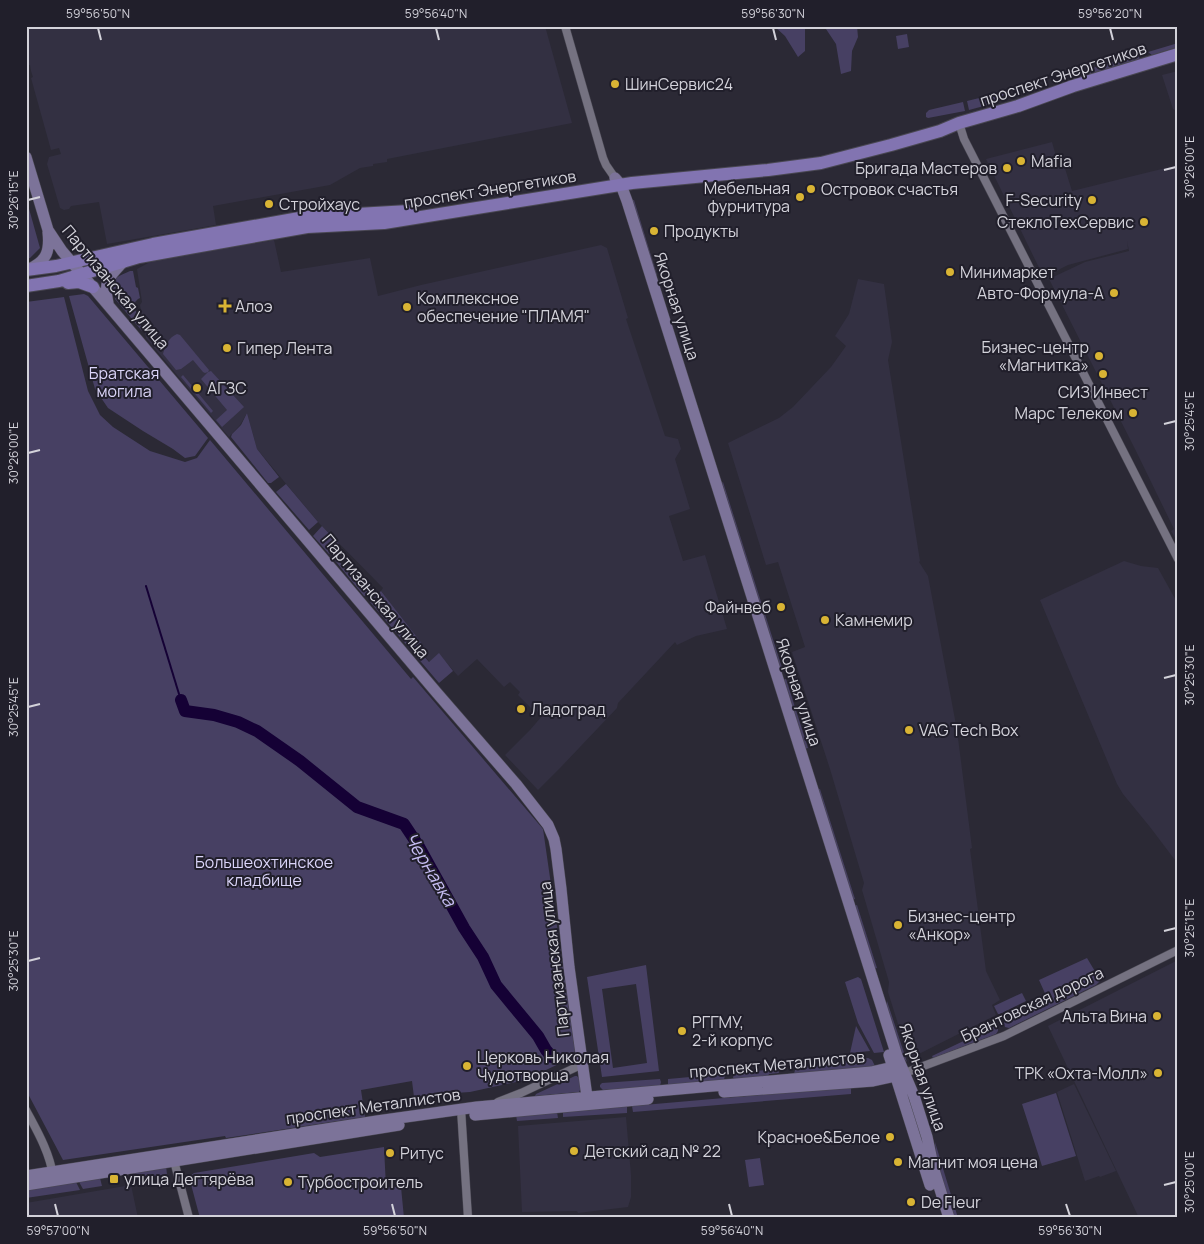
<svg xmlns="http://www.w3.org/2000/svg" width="1204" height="1244" viewBox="0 0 1204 1244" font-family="Manrope,sans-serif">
<rect width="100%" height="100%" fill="#2b2935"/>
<!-- built -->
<path fill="#333042" d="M26,26h519l27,97 -185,36v3l-14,2v2l-13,2 -30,17 -117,21 3,19 -109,19 -8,-42 -28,4 -2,3 -5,1 -4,-2 -13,-44 2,-7 12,-3 -2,-6 -8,2 -20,-72 2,-1 -2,-6 -1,-6h-4z
M1178,71v46l-2,-6 -3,-2 -11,-34z
M1052,142l6,21 5,-1 9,29 106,-26v378l-7,-12 3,-2 -38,-78 -87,-172 36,-17 44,-11 -2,-10 1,8 -60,16 -8,4 -15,11 -59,-121z
M274,240l7,32 89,-14 8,38 43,-11 180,-40 6,3 21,70 -2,1 39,117 13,3 3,10 -6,10 15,50 -21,7 14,45 22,-6 22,74 -31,7 -19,9 -2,-3 -57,61 -1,5 -56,59 -23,23 -33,-35 25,-25 12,-14 -8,-8 -2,1 -14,-14 2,-3 -10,-10 -6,5 -27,-28 -19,17 -19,-22 -9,8 -12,-13 4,-5 -41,-53 2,-3 -65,-66 -61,-73 -10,-36 -7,12 -11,12 -83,-99 -6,-33 2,-3 -5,-33 15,-8z
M858,279l26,5 8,58 -4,18 32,201 -1,1 9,14 29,154 15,118 -2,1 16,122 14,29 -8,5 4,10 -85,43 -7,-15 -16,-51 1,-10 -27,-92 2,-7 -34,-114 -38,-117 13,-5 -27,-85 -12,3 -38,-122 51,-25 14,-11 38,-40 15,-21 -11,-10 14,-22z
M1124,561l17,5 17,2 20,36v260l-28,-37 -27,-33 -6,-10 -77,-184z
M1178,960v258h-39l-91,-192z
M1074,1084l42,87 -16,6 -1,-1 -14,5 -28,-89z
M626,1117l5,58v22l-3,10 -50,6 -1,-2 -55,1 -4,-86z
M131,1185l7,33h-112v-15z"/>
<!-- green -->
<path fill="#474063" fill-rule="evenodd" d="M774,26h31v25l-7,6 -13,-21z
M824,26h33l1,11 -6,14 -1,20 -10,3 -5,-30z
M907,34l2,13 -11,2 -2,-13z
M1178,43v4l-26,8 -4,-3z
M1140,54l-1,5 -61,19 -2,-5z
M1008,91l-13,12 -26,7 -2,-9z
M963,102l2,9 -37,7 -2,-1v-4l3,-3z
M26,198l14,50 -10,10 -4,1z
M634,200l23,75 -2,1 -24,-75z
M130,271h3l3,16 2,1 2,10 -2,1 -3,3 1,4 -1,2 1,4h1l1,6h2l2,13 -27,-32 1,-2c-9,-18 -1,-19 14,-26z
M84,294l4,2 120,142 -13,18 -10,2 -12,-9 -30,-18 -35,-23 -13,-19 -26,-93z
M64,297l24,94 12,24 13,12 37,24 35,11 12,-4 13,-18 201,239 2,-2 130,152 32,222 -8,9 -42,20 -55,12 -15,1v-3l-41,7 -2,-16 -51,9 4,27 -139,21 -1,-2 -162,24 -37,-70v-788z
M177,334l3,1 29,35 -1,2 3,-1 33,36 -22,20 -6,-7 11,-10 -26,-31 7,-7 -3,1 -2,-1 -10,-12 -12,9 -5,1 -13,-16c2,-8 6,-17 14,-20z
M183,375l30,36 -2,2 -30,-36z
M247,413l10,36 22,28 -8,6h-3l-37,-46 1,-3 9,-9z
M723,482l60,189 -3,1 -58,-189z
M286,484l32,38 -9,8 -33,-38z
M322,526l17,18 -10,10 -16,-18z
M333,555l26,28h7l5,5v4l-4,3 -3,1 -32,-39z
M381,591l42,54 -5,4 11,13 10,-9 14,18 -14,12 -69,-81z
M786,679l22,69 -4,1 -22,-69z
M820,789l35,110 -3,1 -35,-110z
M857,905l20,63 -3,1 -20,-63z
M1087,958l12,20 1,3 -4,4 -87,43 -4,-1 -1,-4 1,-2 43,-21 -9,-20z
M646,965l13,106 -57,6 -15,-100zM636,984l11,79 -34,5 -11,-79z
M858,977l3,2 23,73 -10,1 -16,-30 -13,-41z
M1022,993l4,8 -26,13h-2l-4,-8z
M887,1001l20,61 -4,-4 -17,-52z
M856,1026l14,25 -20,2z
M993,1027l5,2v2l-2,3 -63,24 -1,-2z
M868,1058l4,2 3,6 -81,8 1,-4 5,-3z
M776,1069l2,1 1,3 -10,1 -1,2 -34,3 -1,-1 1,-5z
M723,1074l2,1 -1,5 -56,5v-6z
M575,1076h2c4,3 5,12 2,16l-44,4 1,-2z
M660,1079l1,3 -1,4 -57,4 -3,-3v-2l2,-2z
M851,1087v7l-218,18 -1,-6z
M1056,1093l20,63 -34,10 -20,-62z
M627,1106v7l-64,4v-6z
M557,1112l1,6 -41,3 -1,-6z
M935,1142l23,76h-5l-16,-50z
M384,1147l2,40h15l3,31h-204l-11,-41 5,-4 120,-20 6,4z
M760,1158l4,27 -15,2 -4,-27z
M166,1166l1,8 -32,6 -2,-9z
M100,1178l2,8 -19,3 -4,-7z
M76,1182l4,8 -54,8v-8z"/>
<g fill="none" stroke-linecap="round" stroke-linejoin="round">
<!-- stream -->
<path stroke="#150135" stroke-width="2" d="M146,586l33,108"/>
<!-- river -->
<path stroke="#150135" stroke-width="12" d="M181,700l4,11 29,4 24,7 19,9 43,30 57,46 47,17 14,21 46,83 19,29 13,28 42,51 8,14 6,7"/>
<!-- street casing -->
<g stroke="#494752" stroke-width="9">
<path id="street" d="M565,26l38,132 3,7 9,13
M959,123l5,16 214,420
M902,1074l102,-38 174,-86
M498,1102l23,-9 62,-29
M461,1109l7,109
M26,1110c11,21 23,41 27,65
M173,1157l16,61"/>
</g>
<!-- secondary casing -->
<g stroke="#494752" stroke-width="12">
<path id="secondary" d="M26,157l22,73 14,21 46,54 329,388 79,91 32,41 6,14 2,10 5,40 8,78 19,137
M615,178l6,7 6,16 270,855 17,40 13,41 7,33 15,48
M29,269c18,-8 21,-18 19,-37
M108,303c-5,-22 1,-26 16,-42
M889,1055l41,130
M724,1092l149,-11 23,-5
M475,1115l173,-16
M26,1176l351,-55 100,-14 394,-35 22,-5 6,3
M26,1185l373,-60"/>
</g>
<!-- primary casing -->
<g stroke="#494752" stroke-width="14">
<path id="primary" d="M26,270l30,-4 97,-22 152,-27 104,-6
M68,283l11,-1 14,5
M26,286l33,-5 80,-24 168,-30 77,-4 248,-40 136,-13 53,-7 70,-18 49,-14 19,-8 59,-17 55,-20 105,-32"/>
</g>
<!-- street -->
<use href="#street" stroke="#757281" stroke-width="8"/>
<!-- secondary -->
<use href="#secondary" stroke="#7c7399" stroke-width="11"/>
<!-- primary -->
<use href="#primary" stroke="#8274b1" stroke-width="12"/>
</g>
<!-- ticks -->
<path fill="none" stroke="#d3d2da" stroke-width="2" d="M98,28l3,12M436,28l3,12M773,28l3,12M1110,28l3,12M1164,170l12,-3M28,200l12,-3M1164,424l12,-3M28,453l12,-3M1164,678l12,-3M28,707l12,-3M1164,931l12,-3M28,961l12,-3M1164,1185l12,-3M55,1204l3,12M392,1204l3,12M729,1204l3,12M1066,1204l4,12"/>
<!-- markers -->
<g fill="#d9b434" stroke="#211f2b" stroke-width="2">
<circle cx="615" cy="84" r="5"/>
<circle cx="1021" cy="161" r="5"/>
<circle cx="1007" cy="168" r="5"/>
<circle cx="811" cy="189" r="5"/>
<circle cx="800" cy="197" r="5"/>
<circle cx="1092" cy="200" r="5"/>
<circle cx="269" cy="204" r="5"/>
<circle cx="1144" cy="222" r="5"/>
<circle cx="654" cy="231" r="5"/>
<circle cx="950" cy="272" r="5"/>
<circle cx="1114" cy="293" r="5"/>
<path d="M222.5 298.5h5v5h5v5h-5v5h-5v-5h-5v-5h5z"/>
<circle cx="407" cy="307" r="5"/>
<circle cx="227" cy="348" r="5"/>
<circle cx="1099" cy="356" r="5"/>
<circle cx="1103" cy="374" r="5"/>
<circle cx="197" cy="388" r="5"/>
<circle cx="1133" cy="413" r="5"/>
<circle cx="781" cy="607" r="5"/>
<circle cx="825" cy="620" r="5"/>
<circle cx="521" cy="709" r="5"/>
<circle cx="909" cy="730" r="5"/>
<circle cx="898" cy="925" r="5"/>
<circle cx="1157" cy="1016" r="5"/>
<circle cx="682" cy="1031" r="5"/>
<circle cx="467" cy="1066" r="5"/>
<circle cx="1158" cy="1073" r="5"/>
<circle cx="890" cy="1137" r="5"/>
<circle cx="574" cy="1151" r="5"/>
<circle cx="390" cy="1153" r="5"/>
<circle cx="898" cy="1162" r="5"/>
<rect x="109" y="1174" width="10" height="10" rx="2.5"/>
<circle cx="288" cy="1182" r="5"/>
<circle cx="911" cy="1202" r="5"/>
</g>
<g text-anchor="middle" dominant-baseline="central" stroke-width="4" stroke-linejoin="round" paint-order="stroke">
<!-- street labels -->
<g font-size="16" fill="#d3d2da" stroke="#211f2b">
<text transform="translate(1063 74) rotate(-18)">проспект Энергетиков</text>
<text transform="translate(490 189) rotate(-9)">проспект Энергетиков</text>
<text transform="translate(116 287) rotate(50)">Партизанская улица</text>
<text transform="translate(677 306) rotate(72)">Якорная улица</text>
<text transform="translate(376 596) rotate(50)">Партизанская улица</text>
<text transform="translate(799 692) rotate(72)">Якорная улица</text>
<text transform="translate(554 959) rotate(-97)">Партизанская улица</text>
<text transform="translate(1032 1004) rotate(-25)">Брантовская дорога</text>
<text transform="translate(777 1064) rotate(-5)">проспект Металлистов</text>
<text transform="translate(923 1077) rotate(71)">Якорная улица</text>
<text transform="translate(373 1106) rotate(-8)">проспект Металлистов</text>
</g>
<!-- poi labels -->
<g font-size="16" fill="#d3d2da" stroke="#211f2b" text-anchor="start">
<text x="625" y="84">ШинCервис24</text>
<text x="1031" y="161">Mafia</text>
<text x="997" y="168" text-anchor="end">Бригада Мастеров</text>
<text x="790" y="188" text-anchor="end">Мебельная<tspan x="790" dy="18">фурнитура</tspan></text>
<text x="821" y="189">Островок счастья</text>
<text x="1082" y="200" text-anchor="end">F-Security</text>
<text x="279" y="204">Стройхаус</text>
<text x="1134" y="222" text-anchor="end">СтеклоТехСервис</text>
<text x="664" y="231">Продукты</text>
<text x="960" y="272">Минимаркет</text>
<text x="1104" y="293" text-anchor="end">Авто-Формула-А</text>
<text x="417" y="298">Комплексное<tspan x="417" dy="18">обеспечение "ПЛАМЯ"</tspan></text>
<text x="235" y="306">Алоэ</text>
<text x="1089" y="347" text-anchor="end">Бизнес-центр<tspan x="1089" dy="18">«Магнитка»</tspan></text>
<text x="237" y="348">Гипер Лента</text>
<text x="207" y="388">АГЗС</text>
<text x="1103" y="392" text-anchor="middle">СИЗ Инвест</text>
<text x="1123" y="413" text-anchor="end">Марс Телеком</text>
<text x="771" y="607" text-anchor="end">Файнвеб</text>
<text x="835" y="620">Камнемир</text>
<text x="531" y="709">Ладоград</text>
<text x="919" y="730">VAG Tech Box</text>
<text x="908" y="916">Бизнес-центр<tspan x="908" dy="18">«Анкор»</tspan></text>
<text x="1147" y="1016" text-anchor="end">Альта Вина</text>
<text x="692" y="1022">РГГМУ,<tspan x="692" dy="18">2-й корпус</tspan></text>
<text x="477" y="1057">Церковь Николая<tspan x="477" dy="18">Чудотворца</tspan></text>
<text x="1148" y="1073" text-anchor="end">ТРК «Охта-Молл»</text>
<text x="880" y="1137" text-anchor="end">Красное&amp;Белое</text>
<text x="584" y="1151">Детский сад № 22</text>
<text x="400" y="1153">Ритус</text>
<text x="908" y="1162">Магнит моя цена</text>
<text x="124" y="1179">улица Дегтярёва</text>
<text x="298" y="1182">Турбостроитель</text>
<text x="921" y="1202">De Fleur</text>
</g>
<!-- park labels -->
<g font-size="16" fill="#dbd5f9" stroke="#211f2b">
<text x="124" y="373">Братская<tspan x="124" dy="18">могила</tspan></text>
<text x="264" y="862">Большеохтинское<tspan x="264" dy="18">кладбище</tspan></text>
</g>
<!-- water labels -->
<g font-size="18" font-style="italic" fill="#c6bdf3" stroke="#211f2b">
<text transform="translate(431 869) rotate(59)">Чернавка</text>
</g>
</g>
<!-- border -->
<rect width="1204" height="1244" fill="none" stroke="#211f2b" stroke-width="55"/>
<rect x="28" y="28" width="1148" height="1188" fill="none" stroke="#d3d2da" stroke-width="2"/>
<g font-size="12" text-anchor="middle" fill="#d3d2da">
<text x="98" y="18">59°56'50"N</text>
<text x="436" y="18">59°56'40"N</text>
<text x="773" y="18">59°56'30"N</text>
<text x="1110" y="18">59°56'20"N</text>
<text transform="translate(1190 167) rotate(-90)" y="4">30°26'00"E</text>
<text transform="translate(14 200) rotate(-90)" y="4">30°26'15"E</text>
<text transform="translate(1190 421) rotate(-90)" y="4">30°25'45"E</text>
<text transform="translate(14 453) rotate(-90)" y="4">30°26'00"E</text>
<text transform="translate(1190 675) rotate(-90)" y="4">30°25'30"E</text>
<text transform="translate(14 707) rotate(-90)" y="4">30°25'45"E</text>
<text transform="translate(1190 928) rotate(-90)" y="4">30°25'15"E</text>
<text transform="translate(14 961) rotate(-90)" y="4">30°25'30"E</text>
<text transform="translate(1190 1182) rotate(-90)" y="4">30°25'00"E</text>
<text x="58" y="1235">59°57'00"N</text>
<text x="395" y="1235">59°56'50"N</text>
<text x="732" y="1235">59°56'40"N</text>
<text x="1070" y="1235">59°56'30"N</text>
</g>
</svg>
